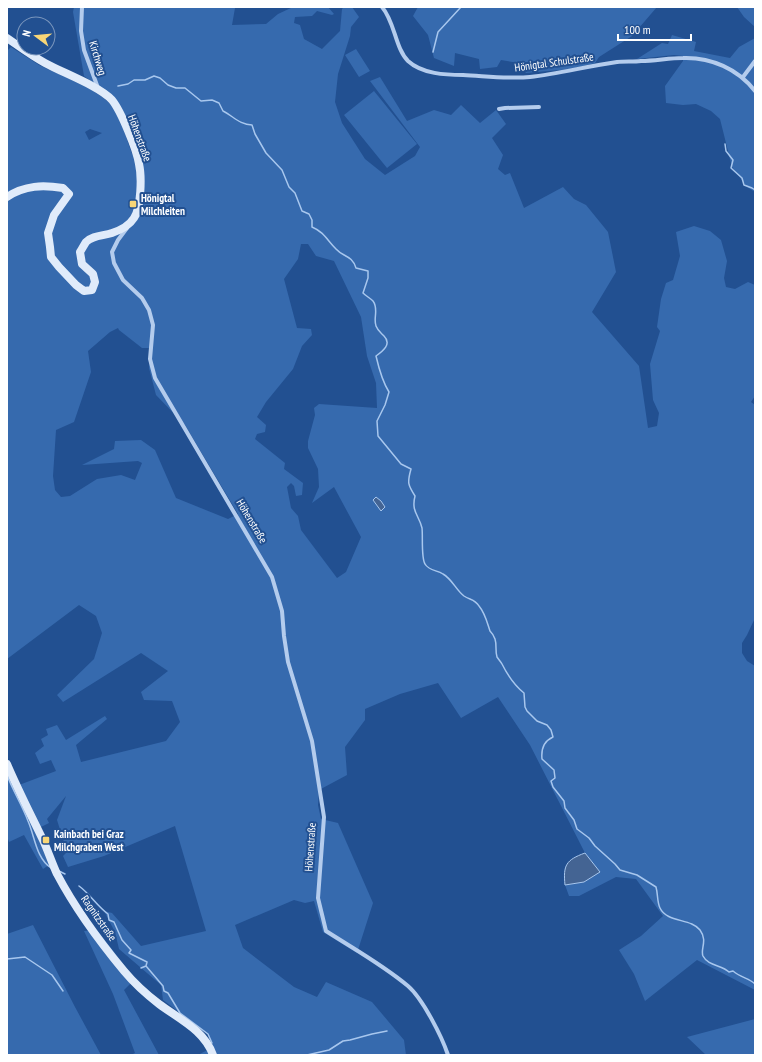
<svg xmlns="http://www.w3.org/2000/svg" width="762" height="1062" viewBox="0 0 762 1062" font-family="'PT Sans Narrow',sans-serif">
<rect width="100%" height="100%" fill="#225091"/>
<!-- green -->
<path fill="#366aae" fill-rule="evenodd" d="M74,7l161,1 -3,17 34,-1 12,-10 15,-7h35l6,7 -2,1 -15,-4 -5,5 -17,1 -1,6 6,2 4,14 18,10 18,-18 2,-22 2,-2h8l7,10 -8,10 -1,9 -12,38 -3,28 7,21 23,36 20,16 30,-19 5,-9 -50,-66 10,-4 27,44 27,-11 17,5 10,-10 19,18 16,-13 10,14 -14,14 11,17 -5,14 7,6 5,-2 14,35 39,-21 11,12 12,6 22,27 8,40 -24,40 47,54 9,62 9,-2 2,-13 -6,-13 -3,-36 10,-33 -3,-4 4,-28 5,-16 7,-3 7,-24 -4,-24 18,-6 16,5 11,9 6,21 -3,17 2,9 9,2 13,-7 7,3v111l-4,6 4,3v213l-8,17 -5,8v10l5,8 8,5v324l-58,-30 -52,41 -11,-27 -15,-24 22,-14 22,-20 -27,-37 -20,-2 -37,19h-10l-4,-11 19,-3 16,-10 -15,-19 -55,-108 -32,-48 -37,21 -23,-35 -38,11 -35,15v11l-20,27 2,28 -28,15 -1,15 3,14 17,4 35,80 -16,50 -34,-21 -9,-31 -9,2 -11,-3 -59,25 8,23 51,39 23,10 9,-15 46,20 32,38 2,15h-208l15,-8 -5,-13 -45,-34 -2,-15 -42,-36 -4,-17 -11,-21 8,2 29,33 65,-15 -31,-105 -71,30 -36,11 -5,-11 4,-4 -10,-32 9,-24 -19,23 2,4 -14,7 14,35 -6,4 -19,-34 -15,7 -2,-6v-78l12,27 37,-14 -5,-11 -11,4 -5,-11 9,-7 -3,-7 7,-4 -2,-6 11,-4 9,15 39,-24 2,3 -31,26 5,17 85,-21 14,-19 -8,-21 -28,-1 -3,-8 27,-21 -27,-18 -78,49 -6,-7 37,-36 8,-26 -6,-17 -17,-11 -72,54v-608l4,-4c9,6 19,12 28,18 21,11 64,25 76,45 9,14 12,33 19,48l-10,-44 -19,-23 -21,-15 -11,-64zM90,129l12,4 -13,7 -4,-8zM301,244h7l8,12 18,5 27,56 6,39 9,27 1,25 -58,-4 -5,4 1,7 -7,26v7l10,21 1,18 -7,16 22,-16 27,50 -15,35 -9,6 -36,-48 -3,-14 -7,-8 -4,-21 4,-4 3,3 2,10 6,-1 1,-12 -19,-14 1,-6 -30,-24 2,-5 8,-2 1,-7 -9,-8 9,-15 27,-33 9,-23 10,-11 -1,-6 -14,-1 -13,-49 14,-20zM118,328l1,2 23,18h7v20l7,27 29,30 53,89 -10,5 -52,-21 -21,-48 -14,-10 -26,1 -1,8 -32,16 56,-4 4,2 -7,17 -14,-5 -24,4 -27,17 -9,1 -6,-7 -2,-14 3,-46 18,-8 17,-50 -3,-21 22,-19z
M418,7h239l-25,29 -33,21 -4,6 -24,6 -45,4 -7,-10 -18,-3 -4,7 -17,2 -1,-10 -24,-6 -1,13 -20,-8 -6,-23 -15,-19z
M737,7h18v20l-11,-10z
M672,35l24,7 -2,9 36,7 9,-11 16,-9v154l-8,-5 -15,-20 -12,-48 -9,-8 -15,-7 -13,1 -17,-2 -1,-17 18,-25v-5l-9,-1 -37,4 25,-16 6,1z
M356,49l14,22 -11,6 -14,-22z
M374,91l43,53 -30,24 -43,-53z
M33,925l42,82 26,48h-94v-121z
M97,930l38,49 -11,11 35,65h-28l4,-2 -22,-59 -29,-63z
M755,1019v36h-49l-19,-18z"/>
<!-- water -->
<path fill="#446493" stroke="#a8c7ee" d="M376,497l5,4 4,6 -4,4 -8,-11z
M585,853l15,19 -16,10 -19,3c-2,-20 1,-25 20,-32z"/>
<g fill="none" stroke-linecap="round" stroke-linejoin="round">
<!-- stream -->
<path stroke="#a8c7ee" stroke-width="1.5" d="M433,52l5,-20 23,-25
M118,86l10,-2 6,-4h11l9,-4 6,2 8,7 8,3h9l16,13 11,-1 7,3 4,8c10,5 17,14 29,14l3,9 11,19 16,17 7,17 6,6 7,18 7,3 3,6v7c12,5 15,13 24,22 7,8 16,6 20,19l12,3v7l-5,15c3,3 7,5 10,8 6,8 0,17 3,25 2,5 4,6 8,10 8,8 -1,15 -8,20 3,13 6,25 13,36l-4,13 -8,16 1,15 23,28 10,5c-4,14 -3,16 4,27 -4,16 4,19 7,32 1,8 -1,30 3,36 4,7 12,6 18,10 9,5 13,16 21,22 6,4 11,3 15,10 6,7 8,16 11,25 2,2 4,5 5,8 2,6 0,12 2,18 2,3 4,5 5,7 6,12 12,21 22,29l1,14 2,4 10,10 10,4 4,5 2,7c-9,4 -12,12 -11,22l12,11 1,8 -4,3 2,6 11,14 1,7 9,12 3,9 12,9 6,8 20,18 5,6 17,5 19,12c2,7 1,15 4,21 7,15 31,10 40,22 8,11 0,19 3,26 5,10 19,9 26,16l4,-1c8,7 16,7 22,13
M725,144l1,7 7,9 -2,8 11,10 2,7 8,3 3,2
M7,775c6,16 15,30 21,46 7,16 8,37 23,47
M59,871l6,3
M79,886c11,8 18,20 29,28l1,6 5,2 8,18 9,10 -2,3 18,9 -1,4 17,20 1,5 4,2 12,20 28,21 4,9
M7,959l18,-2 27,18 11,16
M141,968l5,-2
M307,1055l22,-5 14,-9 7,-1 22,-6 15,-3"/>
<!-- street -->
<path stroke="#b4cced" stroke-width="4" d="M82,7l-1,24 3,19 14,38
M382,7c13,15 13,41 26,54 14,13 38,14 55,14 22,1 45,4 67,2 29,-3 57,-11 87,-15 8,-1 16,0 24,-1 14,0 28,-3 42,-3 28,-1 55,11 72,33
M743,77l12,-16
M499,109l6,-1 34,-1
M127,228l-9,12 -6,12 2,11 9,17 19,18 7,12 4,15 -3,34 5,19 117,199 10,34 2,25 4,26 24,79 12,76 -6,81 8,33c28,18 57,34 82,55 15,13 34,51 40,69"/>
<!-- secondary -->
<path stroke="#e0ebfa" stroke-width="8" d="M7,38c13,9 25,18 38,25 18,10 54,23 67,37 9,11 25,50 27,64 3,13 2,44 -5,54 -5,8 -13,12 -22,15 -9,3 -19,2 -26,9 -2,3 -4,7 -6,10l2,12 11,10 2,8 -3,8 -8,1 -8,-6 -17,-18 -8,-10 -1,-10 -2,-14 6,-18 15,-21 -6,-6c-20,-3 -38,-3 -56,9
M7,764c11,26 24,51 36,76 5,11 9,23 14,34 18,34 42,67 67,97 10,12 22,23 35,33 20,15 45,26 54,51"/>
</g>
<!-- markers -->
<g fill="#f8d677" stroke="#225091" stroke-width="1.5">
<rect x="129" y="200" width="8" height="8" rx="2"/>
<rect x="42" y="836" width="8" height="8" rx="2"/>
</g>
<g text-anchor="middle" dominant-baseline="central" stroke-width="4" stroke-linejoin="round" paint-order="stroke">
<!-- street labels -->
<g font-size="11" fill="#fff" stroke="#225091">
<text transform="translate(98 58) rotate(73)">Kirchweg</text>
<text transform="translate(554 62) rotate(-8)">Hönigtal Schulstraße</text>
<text transform="translate(140 138) rotate(70)">Höhenstraße</text>
<text transform="translate(252 521) rotate(59)">Höhenstraße</text>
<text transform="translate(310 847) rotate(-86)">Höhenstraße</text>
<text transform="translate(99 918) rotate(55)">Ragnitzstraße</text>
</g>
<!-- poi labels -->
<g font-size="11" font-weight="bold" fill="#fff" stroke="#225091" text-anchor="start">
<text x="141" y="198">Hönigtal<tspan x="141" dy="13">Milchleiten</tspan></text>
<text x="54" y="834">Kainbach bei Graz<tspan x="54" dy="13">Milchgraben West</tspan></text>
</g>
</g>
<!-- border -->
<rect width="762" height="1062" fill="none" stroke="#ffffff" stroke-width="16"/>
<!-- north arrow -->
<g transform="translate(36 36) rotate(286)"><circle r="19" fill="#225091" stroke="#7a96bd"/>
<path d="M0-3L7 15L0 10L-7 15Z" fill="#f8d677"/>
<text y="-6" font-size="11" font-weight="bold" text-anchor="middle" fill="#ffffff">N</text>
</g>
<!-- scale -->
<path d="M618 34v6h73v-6" fill="none" stroke="#ffffff" stroke-width="2"/>
<text x="624" y="34" font-size="12" fill="#ffffff" stroke="#225091" stroke-width="3" paint-order="stroke">100 m</text>
</svg>
